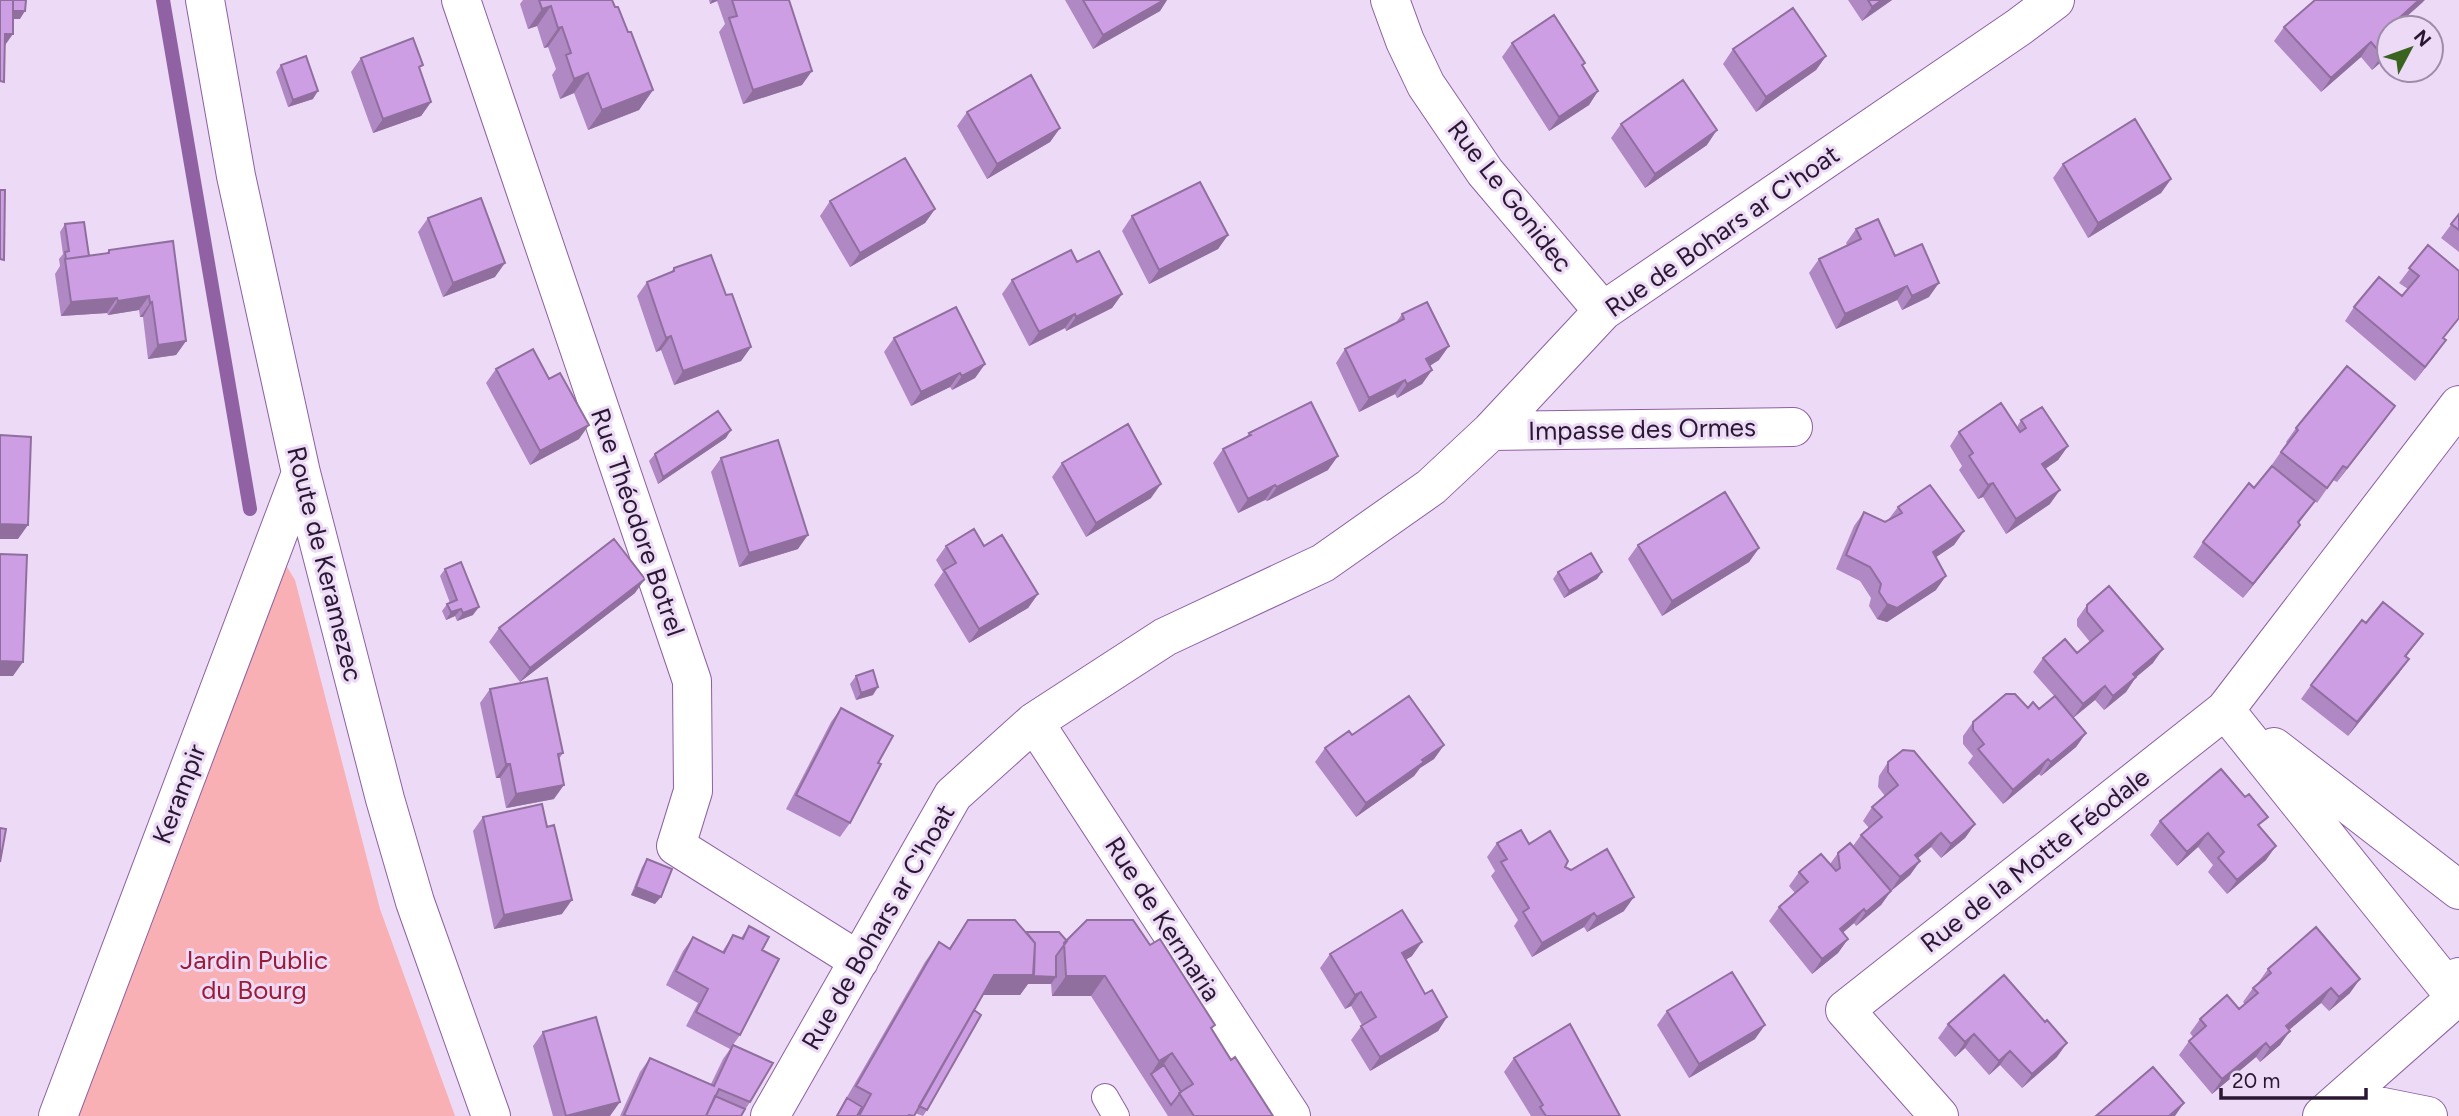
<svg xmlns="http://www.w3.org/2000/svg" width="2459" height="1116" viewBox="0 0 2459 1116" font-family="Figtree,sans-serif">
<rect width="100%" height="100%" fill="#eddaf6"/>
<!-- green -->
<path fill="#f9b0b5" d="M276,549l19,31 85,329 75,207h-399l159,-457 12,-47 28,-55z"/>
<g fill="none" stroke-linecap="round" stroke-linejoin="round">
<!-- stream -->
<path stroke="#9062a3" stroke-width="14" d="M163,0l87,509"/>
<!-- lane casing -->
<g stroke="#8d60a1" stroke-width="28">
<path id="lane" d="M1105,1097l11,19"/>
</g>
<!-- street casing -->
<g stroke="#8d60a1" stroke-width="40">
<path id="street" d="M205,0l31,176 65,297 84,326 30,103 76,214
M461,0l231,681 1,110 -17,55 183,115
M1390,0l15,41 21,44 59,87 118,139
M1491,431l302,-4
M2225,710l219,273 15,-6
M1034,722l257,394
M2274,747l185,143
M2343,1099l85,17
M58,1116l243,-643
M770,1116l183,-321 81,-73 131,-85 158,-74 108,-76 60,-56 112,-120 416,-284 36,-27
M1939,1116l-94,-106 380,-300 234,-305
M2322,1116l137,-121"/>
</g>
<!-- lane -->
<use href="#lane" stroke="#fff" stroke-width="26"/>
<!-- street -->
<use href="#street" stroke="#fff" stroke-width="38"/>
</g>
<!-- wall -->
<path fill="#b088c3" d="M523,0h89l41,90 -14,20 -51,20 -14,-37 -14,6 -8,-24 4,-6 -8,-22 -4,1 -7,-22 -9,3 -8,-25z
M709,0h80l13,85 -59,19 -24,-72 6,-8 -8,-23 -7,3z
M1065,0h102l-7,11 -67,38z
M1848,0h44l-30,21z
M2423,2l-23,20 -11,6v27l-17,15 -11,-13 -40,35 -47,-51 10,-14z
M1512,43l86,48 -9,14 -40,26 -47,-74z
M1733,49l93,7 -10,14 -60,42 -33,-48z
M361,58l59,11 11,33 -10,14 -48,17 -22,-61z
M281,65l32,34 -25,8 -12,-35z
M967,112l93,16 -10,14 -63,37 -30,-53z
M1621,124l86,21 -62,43 -34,-50z
M2063,164l108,15 -10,14 -73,45 -35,-60z
M830,201l105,8 -10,14 -75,44 -30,-51z
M2459,214v38l-18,-14z
M1132,216l96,19 -10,14 -69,35 -27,-53z
M428,218l67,59 -52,20 -25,-65z
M65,224l24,32 17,-2 3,-4 64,-9 13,100 -10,14 -28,4 -5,-42h-3l-1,-7 -31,5 -1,-2 -46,3 -6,-42 5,-8 -1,-7 4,-5 -3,-22z
M1856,229l39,27 34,41 -27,13 -5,-10 -61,29 -27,-56 10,-14 28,-14 -1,-2z
M2428,245l16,94 2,1 -31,41 -70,-60 9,-14 48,-11 6,-7 -9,-6z
M1077,262l45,32 -10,14 -46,23 -1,-3 -36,18 -27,-52 10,-14z
M674,268l52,27 25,52 -10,14 -67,24 -13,-35 -5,2 -19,-56 10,-14 23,-9z
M1402,314l37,46 -9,6 2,4 -10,14 -25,14 -2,-4 -36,18 -23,-49 9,-14 50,-25z
M894,338l91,26 -10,14 -23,12 -2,-3 -39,19 -27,-54z
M496,369l83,70 -49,26 -44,-82z
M2395,406l-58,76 -4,-2 -16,23 -2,-2 -16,22 1,2 -10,14 -47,59 -50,-41 10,-15 51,-54 17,-22 16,-23 -1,-1 10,-14z
M2021,420l47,26 -10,14 -13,9 5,35 -44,30 -23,-37 -5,2 -19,-29 3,-4 -12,-20 9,-14 58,-5z
M1249,433l79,37 -61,31 -2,-1 -27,13 -25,-50 10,-14 23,-11z
M726,438l-68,46 -9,-23 6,-7z
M721,458l77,91 -59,18 -28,-95z
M1062,463l89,35 -65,39 -34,-60z
M1898,507l66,24 -10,14 -18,12v33l-49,32 -10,-3 -8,-13 2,-8 -11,-17 -24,-12 18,-43 10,-14 21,10 3,-2z
M1638,545l121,3 -10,14 -87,54 -34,-57z
M946,546h38l54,48 -10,14 -59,35 -35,-58 9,-13 -7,-12z
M445,569l28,46 -16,6 -2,-5 -9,4 -4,-9 5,-7 3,-1 -10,-27z
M1558,572h44l-5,7 -33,19 -11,-19z
M635,593l-115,89 -31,-40 10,-14z
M2087,605l66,58 -17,14 -10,15 -22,18 -9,-10 -22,18 13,15 -10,14 -35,29 -2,-2 -36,30 -35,-41 5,-7 -10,-12v-8l10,-14 55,-14 11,1 16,-12 -22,-25 10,-14 34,-5 13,-11 -13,-16v-7z
M2366,623l57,11 -17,23 -7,16 -51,63 -47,-37 10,-14z
M856,676l17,19 -17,5 -6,-16z
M490,689l73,64 -4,6 -5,40 -48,9 -6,-30h-4l-16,-75z
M841,708l37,55 -28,60 -10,14 -54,-28 45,-87z
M1352,735l92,10 -10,14 -14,9 -6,8 -58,41 -41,-55 10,-14z
M1888,762l87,62 -10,14 -24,20 -10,-11 -13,11 2,3 -10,14 -19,16 -10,14 -25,21 -2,-3 -12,10 6,6 -10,14 -26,21 -43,-53 10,-14 16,-14 -6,-7 10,-14 31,-8 8,-11 15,-7 8,-11 8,-7 -6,-7 9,-14 13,-11 -7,-9 1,-11z
M483,817l79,97 -68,15 -21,-98z
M2160,821l100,7 6,32 -39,34 -19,-22 5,-7 -15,-18 -21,19 -27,-31z
M1497,843l32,1 36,23 59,44 -37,21 -3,-5 -52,30 -18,-31 4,-6 -27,-44 4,-5 -8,-14z
M647,859l8,45 -24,-9 11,-28z
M968,920l99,21 83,4 62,85 19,30 42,56h-105l-77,-120h-39l-1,-12h-23l-8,11h-37l-9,15 -47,100 -4,6 -8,-3 -1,3h-78l89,-154 14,-20 10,6z
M749,926l13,24 -22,85 -10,14 -44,-23 12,-23 -32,-18 17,-34 10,-14 29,15 11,-17 8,3z
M1330,954l82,2 -7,4 20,34 22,23 -9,14 -68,40 -19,-31 11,-15 -11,-19 -6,3 -25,-41z
M2268,969l82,24 -21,18 -8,-8 -32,27 -9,15 -20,17 -4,-5 -44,37 -33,-39 10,-14 4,-4 -3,-4 10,-14 39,-10 6,-5 -2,-2 10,-14 5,-5z
M1667,1011l88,28 -66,39 -32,-53z
M1948,1024l109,33 -35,31 -22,-23 -11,10 -24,-27 -10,9 -17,-19z
M543,1032l67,84h-57l-20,-70z
M733,1045l17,57 -9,14h-121l20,-44 10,-14 61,26 12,-25z
M1514,1058l106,58h-89l-27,-44z"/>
<!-- shaded-wall -->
<path fill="#906f9f" d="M712,0h6l-1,1 -7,3z
M1164,0h3l-7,11 -67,38 10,-14z
M1882,0h10l-30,21 10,-14z
M2419,0h6l-31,28 4,-9z
M551,6l-14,20 -9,3 14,-20z
M9,11h16l-5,8h-16z
M562,27l-14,20 -4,1 14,-20z
M5,34h8l-10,14z
M2371,42l-10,15 -40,35 10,-14z
M2389,50v5l-17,15 10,-15z
M1826,56l-10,14 -60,42 10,-15z
M812,71l-10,14 -59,19 10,-14z
M588,73l-14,20 -14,6 14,-20z
M653,90l-14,20 -51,20 14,-20z
M318,91l-5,8 -25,8 5,-7z
M1598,91l-9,14 -40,26 10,-14z
M431,102l-10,14 -48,17 10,-14z
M1060,128l-10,14 -63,37 10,-15z
M1717,130l-10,15 -62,43 10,-14z
M2171,179l-10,14 -73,45 10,-15z
M935,209l-10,14 -75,44 10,-14z
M1228,235l-10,14 -69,35 10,-14z
M505,263l-10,14 -52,20 10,-14z
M1939,283l-10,14 -27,13 10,-14z
M1907,286l-10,14 -61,29 9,-15z
M1122,294l-10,14 -46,23 10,-14z
M149,296l-10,14 -31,5 10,-14z
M117,298l-10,15 -46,3 10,-14z
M152,302l-9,15h-3l10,-14z
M1075,314l-10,14 -36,18 10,-14z
M671,336l-10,14 -5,2 10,-14z
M2446,340l-10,14 -21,27 10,-14z
M186,341l-10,14 -28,4 10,-14z
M1449,346l-10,14 -22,13 9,-14z
M751,347l-10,14 -67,24 9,-14z
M985,364l-10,14 -23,12 10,-14z
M1432,370l-10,14 -25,14 10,-14z
M960,373l-10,14 -39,19 10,-14z
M1405,380l-10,14 -36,18 10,-14z
M2395,406l-10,14 -48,62 10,-14z
M589,425l-10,14 -49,26 10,-14z
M731,430l-5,8 -68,46 5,-7z
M2068,446l-10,14 -26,18 10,-14z
M1338,456l-10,14 -61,31 10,-14z
M1993,483l-10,14 -5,2 10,-14z
M1161,484l-10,14 -65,39 10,-14z
M1275,485l-10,15 -27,13 10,-14z
M2060,490l-10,14 -44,30 10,-15z
M0,524l28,1 -10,14h-18z
M2300,525l-10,14 -47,59 10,-14z
M1964,531l-10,14 -31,21 10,-14z
M808,535l-10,14 -59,18 10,-14z
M1759,548l-10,14 -87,54 10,-15z
M1602,572l-5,7 -33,19 5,-7z
M1946,576l-10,14 -49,32 -10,-3 10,-15z
M645,579l-10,14 -115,89 10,-14z
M1038,594l-10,14 -59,35 10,-14z
M479,607l-6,8 -16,6 6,-8z
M461,609l-6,7 -9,4 5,-8z
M2163,649l-10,14 -19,16 2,-2 -10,15 -22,18 9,-14 20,-22z
M2409,659l-10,14 -51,63 9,-14z
M0,661l23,1 -10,14h-13z
M2105,686l-10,14 -22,18 10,-14z
M878,687l-5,8 -17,5 5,-7z
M2086,733l-10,14 -35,29 10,-14z
M1444,745l-10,14 -14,9 -6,8 -58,41 10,-14z
M2048,759l-9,15 -36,30 10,-14z
M506,764h4l-10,14h-4z
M564,785l-10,14 -48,9 10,-14z
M1975,824l-10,14 -24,20 10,-14z
M1941,833l-10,14 -26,22 10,-14z
M2208,833l-10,14 -21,19 10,-14z
M2276,846l-10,14 -39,34 10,-14z
M1920,861l-10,14 -20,17 10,-15z
M636,887l25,10 -6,7 -24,-9z
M1891,891l-10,14 -25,21 10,-14z
M1634,897l-10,14 -37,21 10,-15z
M572,900l-10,14 -68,15 10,-14z
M1864,909l-10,14 -24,21 10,-15z
M1594,913l-10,14 -52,30 10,-14z
M1848,939l-10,14 -26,21 10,-15z
M1422,942l-10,14 -20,12 10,-15z
M994,975h40l22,2 -5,7h-23l-8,11h-40z
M1066,976h39l-14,20h-39z
M2360,979l-10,14 -21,18 10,-14z
M2331,988l-10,15 -45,38 10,-15z
M1361,992l-10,14 -6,3 10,-14z
M1447,1017l-9,14 -68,40 10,-14z
M1765,1025l-10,14 -66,39 10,-14z
M2290,1031l-10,14 -20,17 10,-14z
M1974,1034l-9,14 -10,9 10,-15z
M2067,1043l-10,14 -35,31 10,-14z
M2266,1043l-10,14 -44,37 10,-15z
M2010,1051l-10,14 -11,10 10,-14z
M1172,1053l-14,19 -7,2 8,-13z
M620,1102l-10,14h-43z
M2184,1103l-9,13h-6z"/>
<!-- building -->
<path fill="#cd9ee3" stroke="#906f9f" stroke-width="2" d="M0,0h13v34h-8l-1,48 -4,-1z
M13,0h13l-1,11h-12z
M539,0h73l3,7h3l10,25h3l22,58 -51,20 -14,-37 -14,6 -8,-24 5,-2 -9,-26 -4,1 -7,-22 -9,3z
M732,0h57l23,71 -59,19 -24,-72 8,-2z
M1083,0h81l-61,35z
M1868,0h14l-10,7z
M2315,0h104l-21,19 7,9h-16v22l-7,5 -11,-13 -40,36 -47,-51z
M1793,8l33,48 -60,41 -33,-48z
M1554,15l31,48 -3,2 16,26 -39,26 -47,-74z
M413,38l10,27 -4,2 12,35 -48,17 -22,-61z
M306,56l12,35 -25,9 -12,-35z
M1031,75l29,53 -63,36 -30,-52z
M1683,80l34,50 -62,44 -34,-50z
M2135,119l36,60 -73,44 -35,-59z
M905,158l30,51 -75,44 -30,-52z
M1200,182l28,53 -69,35 -27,-54z
M0,190h5l-1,70 -4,-1z
M481,198l24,65 -52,20 -25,-65z
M2459,214v16l-8,-6z
M1878,219l17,37 27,-12 17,39 -27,13 -5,-10 -62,28 -26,-55 42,-20 -5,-10z
M84,222l5,34 -23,3 -1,-7 4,-1 -4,-27z
M173,241l13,100 -28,4 -6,-43 -2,1 -1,-7 -31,5 -1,-3 -46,4 -6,-43 44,-6v-3z
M2428,245l31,26v47l-16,20 3,2 -21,27 -71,-60 25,-30 23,19 17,-20 -10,-8z
M1071,250l6,12 22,-11 23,43 -46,23 -1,-3 -36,18 -27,-52z
M711,255l15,40 6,-1 19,53 -68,24 -12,-35 -5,2 -19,-56 27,-11v-3z
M1427,302l22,44 -23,13 6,11 -25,14 -2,-4 -36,18 -24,-49 59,-30 -2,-5z
M956,307l29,57 -23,12 -2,-3 -39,19 -27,-54z
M533,349l16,30 11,-6 29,52 -49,26 -44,-82z
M2347,366l48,40 -48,62 -4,-2 -16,22 -46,-36 17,-22 -2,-2z
M1311,402l27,54 -61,31 -2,-2 -27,14 -25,-50 28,-14 -2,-2z
M2001,403l19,29 6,-4 -5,-8 21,-13 26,39 -26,18 18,26 -44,29 -23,-36 -5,2 -19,-29 4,-3 -14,-21z
M718,411l13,19 -68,47 -8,-23z
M1128,424l33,60 -65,39 -34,-60z
M0,435l31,2 -3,88 -28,-1z
M778,440l30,95 -59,18 -28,-95z
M2272,466l43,35 -17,21 2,3 -47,59 -50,-42 46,-59 5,5z
M1930,485l34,46 -31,21 13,24 -49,32 -10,-4 -8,-12 2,-8 -11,-17 -24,-12 18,-43 21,10 17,-9 -4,-6z
M1725,492l34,56 -87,53 -34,-56z
M974,529l10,17 18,-11 36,59 -59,35 -35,-59 12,-7 -10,-17z
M614,539l31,40 -115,89 -31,-40z
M1591,553l11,19 -33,19 -11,-19z
M0,554l27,1 -4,107 -23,-1z
M461,562l18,45 -16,6 -2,-4 -10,3 -4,-8 10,-4 -12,-31z
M2109,586l54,63 -30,25 3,3 -23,19 -8,-10 -22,18 -40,-46 22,-19 12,14 26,-22 -16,-19v-7z
M2383,602l40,32 -18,22 4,3 -52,63 -46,-37 51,-65 4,3z
M873,670l5,17 -17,6 -5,-17z
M547,678l16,75 -5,1 6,31 -48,9 -6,-30h-4l-16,-75z
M2006,694h9l13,14 5,-6 6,7 16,-13 31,37 -35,29 -3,-3 -35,31 -35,-41 6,-5 -11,-14v-8z
M1409,696l35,49 -22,15 2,2 -58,41 -41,-55 24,-17 3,4z
M841,708l52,28 -15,27 3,1 -31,59 -54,-28z
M1903,750l11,1 61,73 -24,20 -10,-11 -26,22 5,6 -20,16 -39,-42 21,-18 -10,-10 26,-22 -10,-13v-10z
M2221,769l24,28 4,-3 19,23 -10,8 18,21 -39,34 -19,-22 6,-6 -16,-19 -21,19 -27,-31z
M542,804l5,23 7,-2 18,75 -68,15 -21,-98z
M0,828l6,1 -6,33z
M1521,830l8,14 21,-13 18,30 -3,6 6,3 36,-21 27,48 -37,20 -3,-4 -52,30 -19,-31 6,-4 -28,-46 6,-3 -10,-16z
M1850,843l41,48 -25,21 -2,-3 -24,20 8,10 -26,20 -43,-52 29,-25 -9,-10 22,-18 15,17 4,-3 -2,-15z
M647,859l25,10 -11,28 -25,-10z
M1402,910l20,32 -20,11 23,41 7,-4 15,27 -67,40 -19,-31 15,-9 -15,-25 -6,3 -25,-41z
M968,920h47l20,23 -1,32h-40l-80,141 -5,-1 -1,1h-49l12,-22 -15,-8 83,-144 11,7z
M1087,920h46l17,25 10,-6 55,86 -4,3 20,32 4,-3 38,59h-79l-15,-23 14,-9 -21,-31 -13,8 -54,-85h-39l-2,-33z
M749,926l20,11 -7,13 17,9 -39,76 -44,-23 12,-23 -32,-18 17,-34 31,16 9,-18 10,4z
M2316,927l44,52 -21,18 -8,-9 -45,38 4,5 -20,17 -4,-5 -44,36 -33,-38 17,-15 -6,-7 27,-24 12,14 19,-16 -5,-5 18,-15 -3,-4z
M1026,932h33l8,9 -11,15v21l-23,-1 2,-33z
M1732,972l33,53 -66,39 -32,-53z
M2004,975l41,47 2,-2 20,23 -35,31 -22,-23 -11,10 -25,-27 -9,8 -17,-18z
M974,1010l7,5 -54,95 -8,-4z
M596,1017l24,85 -54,14 -23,-84z
M1570,1024l50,92h-74l-6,-9 3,-2 -29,-47z
M733,1045l40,18 -23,39 -31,-13 -13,27h-79l-3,-1 26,-57 64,28z
M1164,1065l17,27 -10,13 -20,-31z
M2153,1067l31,36 -15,13h-73z
M715,1096l30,13 -4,7h-35z
M847,1098l15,9 -5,9h-20z"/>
<g text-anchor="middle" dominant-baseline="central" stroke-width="6" stroke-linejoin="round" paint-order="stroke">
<!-- street labels -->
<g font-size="26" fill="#2a1832" stroke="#eddaf6">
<text transform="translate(1510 196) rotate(52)">Rue Le Gonidec</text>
<text transform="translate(1722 231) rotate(-35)">Rue de Bohars ar C'hoat</text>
<text transform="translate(1642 429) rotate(-1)">Impasse des Ormes</text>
<text transform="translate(638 522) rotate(71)">Rue Théodore Botrel</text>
<text transform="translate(325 564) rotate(76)">Route de Keramezec</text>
<text transform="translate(179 794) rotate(-69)">Kerampir</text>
<text transform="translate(2035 860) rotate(-38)">Rue de la Motte Féodale</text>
<text transform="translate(1163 919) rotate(57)">Rue de Kermaria</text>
<text transform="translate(878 927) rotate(-60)">Rue de Bohars ar C'hoat</text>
</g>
<!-- park labels -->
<g font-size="26" fill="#9c1c38" stroke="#eddaf6">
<text x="254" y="960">Jardin Public<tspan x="254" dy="30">du Bourg</tspan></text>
</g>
</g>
<!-- north arrow -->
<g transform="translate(2410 49) rotate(49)"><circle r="33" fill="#eddaf6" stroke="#9f8ca8" stroke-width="2"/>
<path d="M0-5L12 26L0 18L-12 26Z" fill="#3a631f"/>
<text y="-10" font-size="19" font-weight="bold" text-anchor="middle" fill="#2a1832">N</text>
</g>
<!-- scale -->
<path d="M2221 1088v10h145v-10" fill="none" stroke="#2a1832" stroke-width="3.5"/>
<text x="2232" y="1088" font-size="21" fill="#2a1832" stroke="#eddaf6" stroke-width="5" paint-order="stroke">20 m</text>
</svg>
